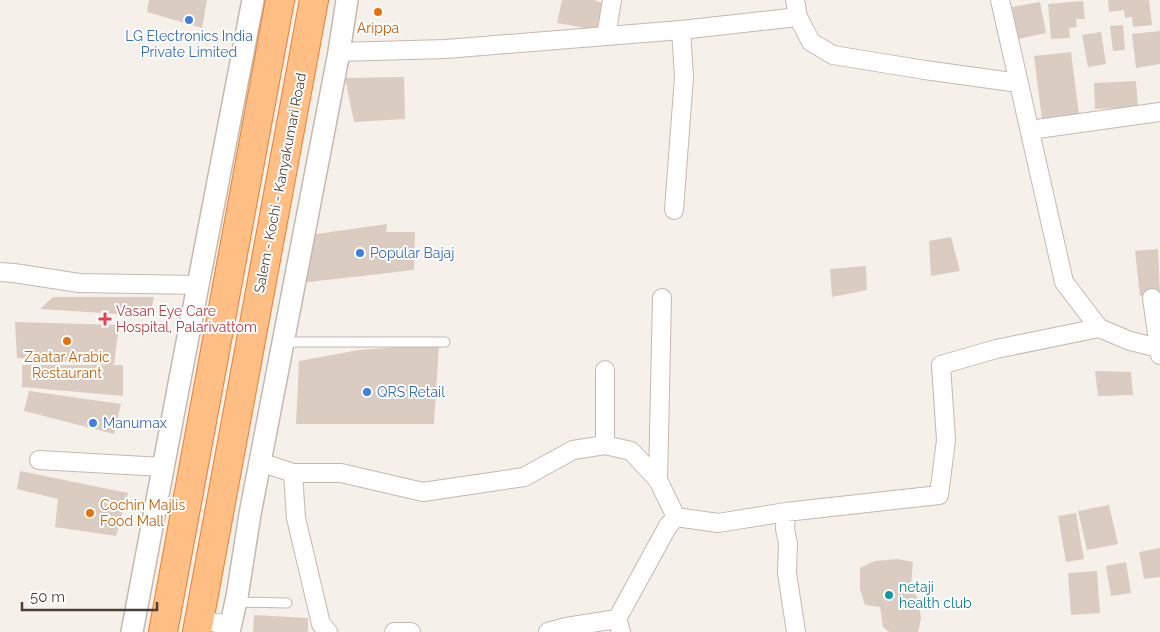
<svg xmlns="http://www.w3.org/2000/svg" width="1160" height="632" viewBox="0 0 1160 632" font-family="Raleway,sans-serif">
<rect width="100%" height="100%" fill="#f6f0ea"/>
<!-- building -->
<path fill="#dbccc1" d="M149,0h58l-5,28 -55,-16z
M562,0h32l8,3 -5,27 -40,-7z
M1108,0h41l3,25 -19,2 -1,-10 -7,1 -1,-8 -15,2z
M1083,1l2,18h-9l1,8 -8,1 1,10 -19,1 -3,-35z
M1040,2l6,31 -28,6 -6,-32z
M1123,25l2,25 -12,1 -3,-25z
M1160,31v33l-24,4 -4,-34z
M1101,32l5,32 -18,3 -6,-32z
M1071,52l8,63 -37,4 -8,-63z
M404,77l1,42 -51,3 -9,-44z
M1136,81l2,26 -43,2 -1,-26z
M387,224l-1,8h29l-1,38 -114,13 10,-48z
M951,237l9,34 -29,5 -2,-35z
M1158,249l2,45 -20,2 -5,-45z
M866,266l1,24 -35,7 -2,-28z
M53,297h101l-4,19 -110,-7z
M15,322l104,3 -5,40h9v31l-101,-9v-22h87l-92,-7z
M439,344l-5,80h-138l3,-63 60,-11z
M1095,371l36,1 2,23 -35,1z
M29,391l92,13 -7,30 -90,-23z
M20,471l108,22 -12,43 -61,-9 3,-28 -41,-10z
M1109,505l9,39 -31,6 -9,-39z
M1076,513l8,46 -18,3 -8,-46z
M1160,548v29l-16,2 -5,-27z
M897,559l16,3 -2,24 8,15 2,18 -3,13h-29l-6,-5 -3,-20 -15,-2 -5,-16v-21l15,-7z
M1126,562l5,31 -20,3 -5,-30z
M1097,571l3,42 -29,2 -3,-42z
M254,615l54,3v14h-55z"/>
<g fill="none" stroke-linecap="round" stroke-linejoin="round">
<!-- service casing -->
<g stroke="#c5b8af" stroke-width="11">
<path id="service" d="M283,342h162
M236,602l51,1"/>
</g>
<!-- minor casing -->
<g stroke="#c5b8af" stroke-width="20">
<path id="minor" d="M1000,0l64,282 35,46 31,13 29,7
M798,17l13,25 22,13 92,15 94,13
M606,36l6,-36
M339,52l107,-3 235,-19 117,-13 -3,-17
M1030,130l130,-18
M674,210l10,-133 -3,-47
M0,272l14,1 65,10 120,2
M1152,298l8,57
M605,445v-75
M39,460l123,7
M260,462l33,11h48l82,19 101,-15 49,-27 32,-5 26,6 27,29 18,37
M293,473l3,45 25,106 7,8
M658,480l4,-182
M786,512l-1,17 3,14 -1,30 9,59
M617,619l51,-93 8,-9 42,6 68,-11 153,-17 7,-55 -5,-75 55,-16 103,-21
M199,620l31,5
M394,632h17
M548,632l18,-5 51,-8 4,13"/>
</g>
<!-- tertiary casing -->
<g stroke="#c5b8af" stroke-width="24">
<path id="tertiary" d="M132,632c39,-211 81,-421 121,-632
M229,632l8,-35 13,-83 89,-462 8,-52"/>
</g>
<!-- trunk casing -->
<g stroke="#e87f32" stroke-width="30">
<path id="trunk" d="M163,632l117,-632
M197,632l117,-632"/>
</g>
<!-- service -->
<use href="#service" stroke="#fff" stroke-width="9"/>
<!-- minor -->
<use href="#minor" stroke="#fff" stroke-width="18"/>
<!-- tertiary -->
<use href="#tertiary" stroke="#fff" stroke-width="21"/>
<!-- trunk -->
<use href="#trunk" stroke="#ffbe83" stroke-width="28"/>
</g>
<!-- markers -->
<g fill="#e8710a" stroke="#fff" stroke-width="2">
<circle cx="378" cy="12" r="5"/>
<circle cx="67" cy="341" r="5"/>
<circle cx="90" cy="513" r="5"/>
</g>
<g fill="#3f7fe0" stroke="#fff" stroke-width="2">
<circle cx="189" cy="20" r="5"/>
<circle cx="360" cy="253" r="5"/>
<circle cx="367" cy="392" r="5"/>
<circle cx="93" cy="423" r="5"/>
</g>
<path fill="#e0444e" stroke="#fff" stroke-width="2" d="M102.5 311.5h5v5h5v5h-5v5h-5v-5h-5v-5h5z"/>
<circle fill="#0f9aa8" stroke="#fff" stroke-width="2" cx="889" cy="595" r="5"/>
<g text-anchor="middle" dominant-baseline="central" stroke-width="4" stroke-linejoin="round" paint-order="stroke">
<!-- food labels -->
<g font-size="14" fill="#c56008" stroke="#fff">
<text x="378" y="28">Arippa</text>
<text x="67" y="357">Zaatar Arabic<tspan x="67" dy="16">Restaurant</tspan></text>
<text x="100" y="505" text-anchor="start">Cochin Majlis<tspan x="100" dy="16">Food Mall</tspan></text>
</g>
<!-- shop labels -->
<g font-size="14" fill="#366cbe" stroke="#fff" text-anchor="start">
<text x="189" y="36" text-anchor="middle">LG Electronics India<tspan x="189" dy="16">Private Limited</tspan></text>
<text x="370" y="253">Popular Bajaj</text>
<text x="377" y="392">QRS Retail</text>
<text x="103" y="423">Manumax</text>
</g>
<!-- street labels -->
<g font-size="14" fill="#4b3f37" stroke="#fff">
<text transform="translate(280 183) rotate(-79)">Salem - Kochi - Kanyakumari Road</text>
</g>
<!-- health labels -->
<g font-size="14" fill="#be3a42" stroke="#fff" text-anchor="start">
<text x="116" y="311">Vasan Eye Care<tspan x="116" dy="16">Hospital, Palarivattom</tspan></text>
</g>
<!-- culture labels -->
<g font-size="14" fill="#0d838f" stroke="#fff" text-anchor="start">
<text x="899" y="587">netaji<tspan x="899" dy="16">health club</tspan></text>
</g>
</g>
<!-- scale -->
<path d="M22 602v8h135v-8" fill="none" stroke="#4b3f37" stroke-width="2.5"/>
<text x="30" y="602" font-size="15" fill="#4b3f37" stroke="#ffffff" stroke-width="4" paint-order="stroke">50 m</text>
</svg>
